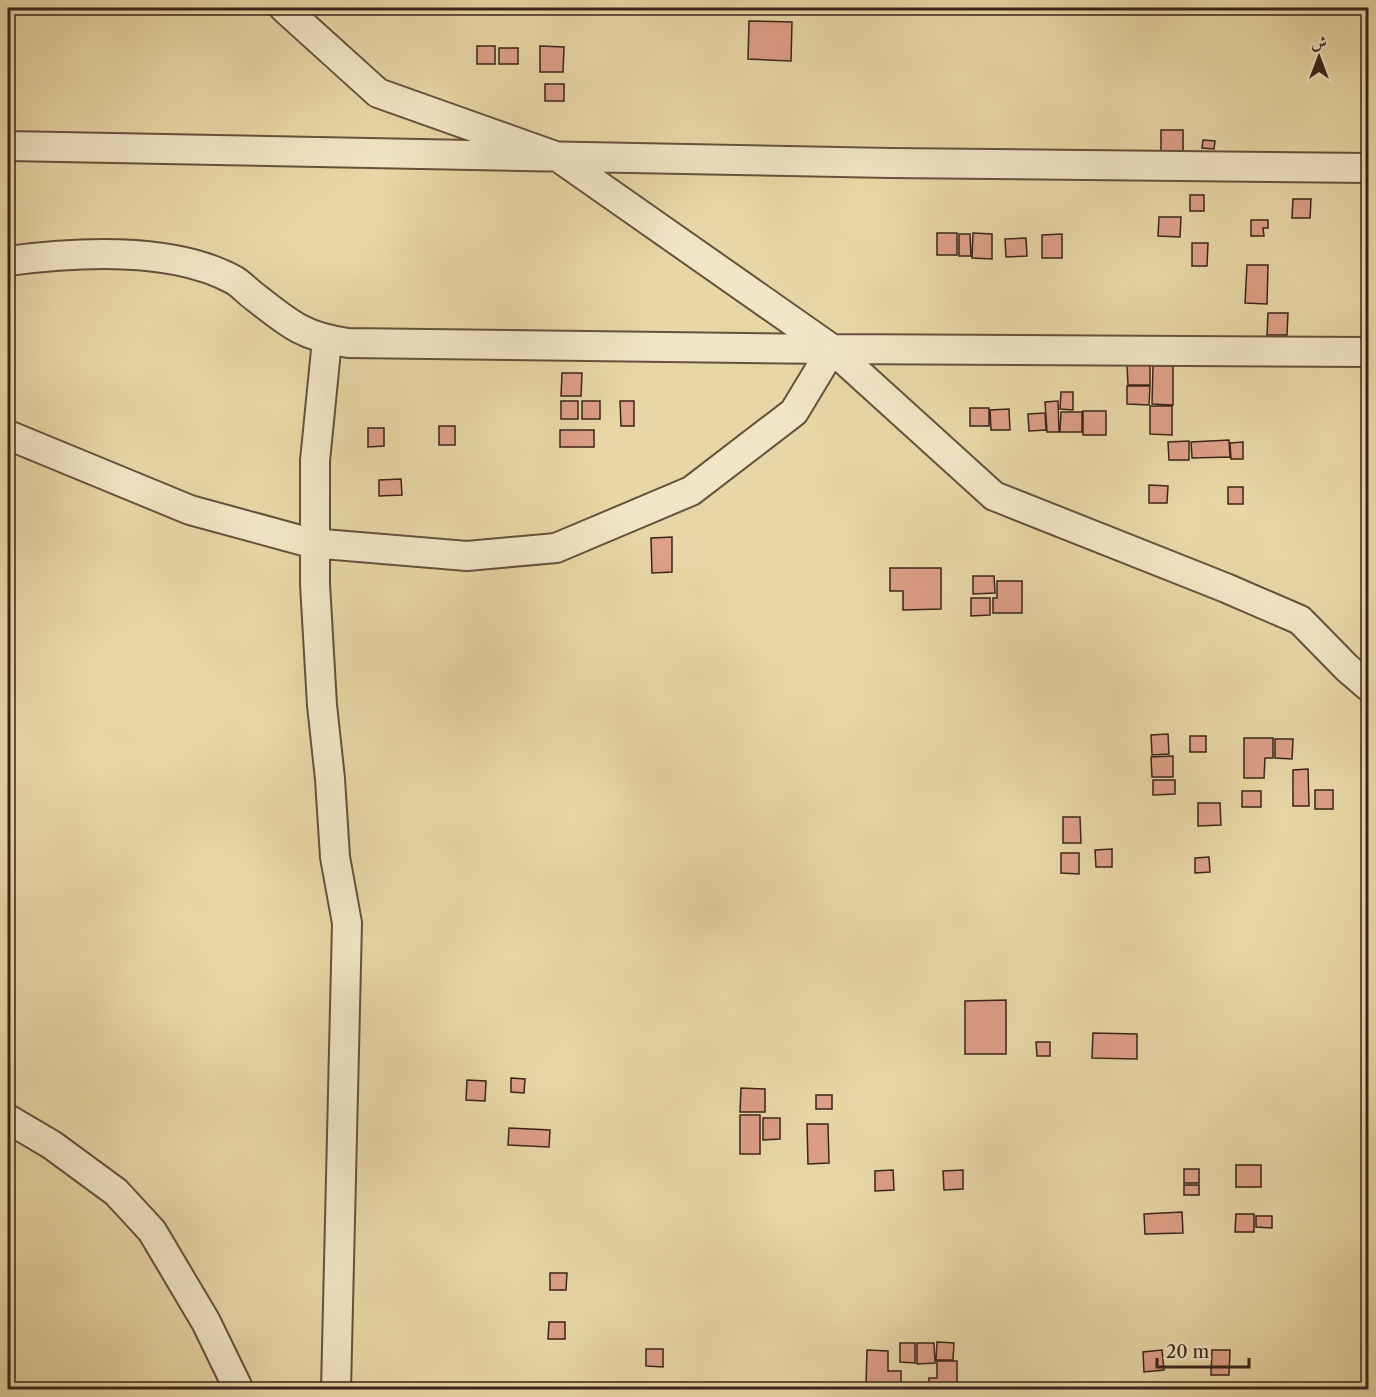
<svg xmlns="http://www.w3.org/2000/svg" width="1376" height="1397" viewBox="0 0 1376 1397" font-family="'Libre Caslon Text',Amiri,serif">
<rect width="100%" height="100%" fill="#e8d7a6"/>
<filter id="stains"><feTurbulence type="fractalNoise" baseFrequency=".00333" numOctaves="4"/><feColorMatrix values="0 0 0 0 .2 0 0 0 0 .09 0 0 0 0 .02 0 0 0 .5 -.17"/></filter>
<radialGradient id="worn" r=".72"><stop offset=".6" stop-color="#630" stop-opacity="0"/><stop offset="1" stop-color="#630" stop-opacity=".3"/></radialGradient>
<!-- building -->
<path fill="#dd9f87" stroke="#392519" stroke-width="1.5" d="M749,21l43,1 -1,39 -43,-2z
M477,46h18v18h-18z
M540,46l24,1 -1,25h-23z
M499,48h19v16h-19z
M545,84h19v17h-19z
M1161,130h22v22h-22z
M1203,140l12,1 -1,8 -12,-1z
M1190,195h14v16h-14z
M1293,199h18l-1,19h-18z
M1159,217h22l-1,20 -22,-1z
M1251,220h17v8h-5l1,8h-13z
M937,233h20v22h-20z
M973,233l19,1v25l-20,-1z
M959,234h11l1,22h-12z
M1062,234v24h-20v-23z
M1026,238l1,18 -21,1 -1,-18z
M1192,243h16l-1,23h-15z
M1247,265h21l-1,39 -22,-1z
M1268,313h20l-1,22h-20z
M1150,364v21h-22l-1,-20z
M1153,366h20v39l-21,-1z
M562,373h20l-1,23h-20z
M1127,386h23l-1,19 -22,-1z
M1061,392h12v18l-13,-1z
M561,401h17v18h-17z
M582,401h18v18h-18z
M620,401h14v25h-13z
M1058,401l1,31h-12l-2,-30z
M1150,406h22v29l-22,-1z
M970,408h19v18h-19z
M1009,409l1,21h-19l-1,-20z
M1083,411h23v24h-23z
M1061,412h21v20h-22z
M1045,413l1,17 -17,1 -1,-17z
M439,426h16v19h-16z
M368,428h16v18l-16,1z
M560,430h34v17h-34z
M1229,440l1,17 -38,1 -1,-16z
M1189,441v19h-20l-1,-18z
M1243,442v17h-12l-1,-16z
M401,479l1,16 -23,1v-16z
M1149,485l19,1 -1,17h-18z
M1228,487h15v17h-15z
M672,537v35l-20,1 -1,-35z
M890,568h51v41l-38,1v-19h-13z
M973,576h21l1,17 -22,1z
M997,581h25v32h-29v-15h4z
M971,598h19v17l-19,1z
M1168,734l1,20 -17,1 -1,-20z
M1190,736h16v16h-16z
M1244,738h29v20h-8l-1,20h-20z
M1275,739h18l-1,20 -17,-1z
M1173,756v21h-21l-1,-20z
M1308,769l1,37h-16v-36z
M1153,780h22v14l-22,1z
M1315,790h18v19h-18z
M1242,791h19v16h-19z
M1198,803h22l1,22 -23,1z
M1063,817h17l1,26h-18z
M1112,849v18h-16l-1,-17z
M1061,853h18v21l-18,-1z
M1209,857l1,15 -15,1v-15z
M1006,1000v54h-41v-53z
M1093,1033l44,1v25l-45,-1z
M1036,1042h14v14h-13z
M511,1078l14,1 -1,14 -13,-1z
M467,1080l19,1 -1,20 -19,-1z
M741,1088l24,1v23h-25z
M816,1095h16v14h-16z
M740,1115h20v39h-20z
M763,1118h17v21l-17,1z
M807,1124h21l1,39 -21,1z
M509,1128l41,2 -1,17 -41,-2z
M1236,1165h25v22h-25z
M1184,1169h15v14h-15z
M893,1170l1,20 -19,1v-20z
M963,1170v19l-19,1 -1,-19z
M1184,1185h15v10h-15z
M1182,1212l1,21 -38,1 -1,-20z
M1236,1214h18v18h-19z
M1256,1216h16v12l-16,-1z
M550,1273h17l-1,17h-16z
M549,1322h16v17h-17z
M937,1342l17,1 -1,17h-17z
M900,1343h15v20l-15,-1z
M917,1343h17l1,20 -18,1z
M646,1349h17v18l-17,-1z
M867,1350l21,1v20h13v15l-35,-1z
M1162,1350l2,20 -20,2 -1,-20z
M1212,1350h18l-1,25h-18z
M937,1361h20v29h-28v-12h8z"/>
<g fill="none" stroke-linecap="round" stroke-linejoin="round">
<!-- minor casing -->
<g stroke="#65523c" stroke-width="32">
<path id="minor" d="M284,8l94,85 180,64 274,192 162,147 232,92 74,32 47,48 21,18
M8,146l883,17 477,5
M8,261c68,-9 164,-15 226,19 7,4 14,12 21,17 34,27 49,40 93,46l484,6 536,3
M327,340l-12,121v123l7,121 8,74 5,78 12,66 -11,467
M8,435l182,75 121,33 156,13 89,-8 135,-57 103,-79 38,-63
M8,1119l44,26 64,47 36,39 54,91 33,68"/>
</g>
<!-- path -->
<path stroke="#392519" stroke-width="4" stroke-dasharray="4.5 3" stroke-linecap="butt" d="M1368,1178l-4,21 4,35
M1368,1361v13"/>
<!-- minor -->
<use href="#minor" stroke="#f0e5c5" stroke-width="28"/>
</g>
<!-- margin -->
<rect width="1376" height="1397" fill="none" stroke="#e8d7a6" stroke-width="30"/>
<rect x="9" y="9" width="1358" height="1379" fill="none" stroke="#392519" stroke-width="3"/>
<rect x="15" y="15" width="1346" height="1367" fill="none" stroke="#392519" stroke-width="1.5"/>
<!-- north arrow -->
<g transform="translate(1319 57)" stroke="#f0e5c5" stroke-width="4.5" paint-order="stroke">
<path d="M0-4.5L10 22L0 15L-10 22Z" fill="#392519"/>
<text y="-9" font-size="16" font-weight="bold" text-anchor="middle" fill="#392519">ش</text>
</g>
<!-- scale -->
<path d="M1157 1358v9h92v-9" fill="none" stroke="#392519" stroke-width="3"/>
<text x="1166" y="1358" font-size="18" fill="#392519" stroke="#f0e5c5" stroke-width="4.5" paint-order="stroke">20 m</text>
<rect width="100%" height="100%" filter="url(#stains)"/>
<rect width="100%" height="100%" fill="url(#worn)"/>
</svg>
